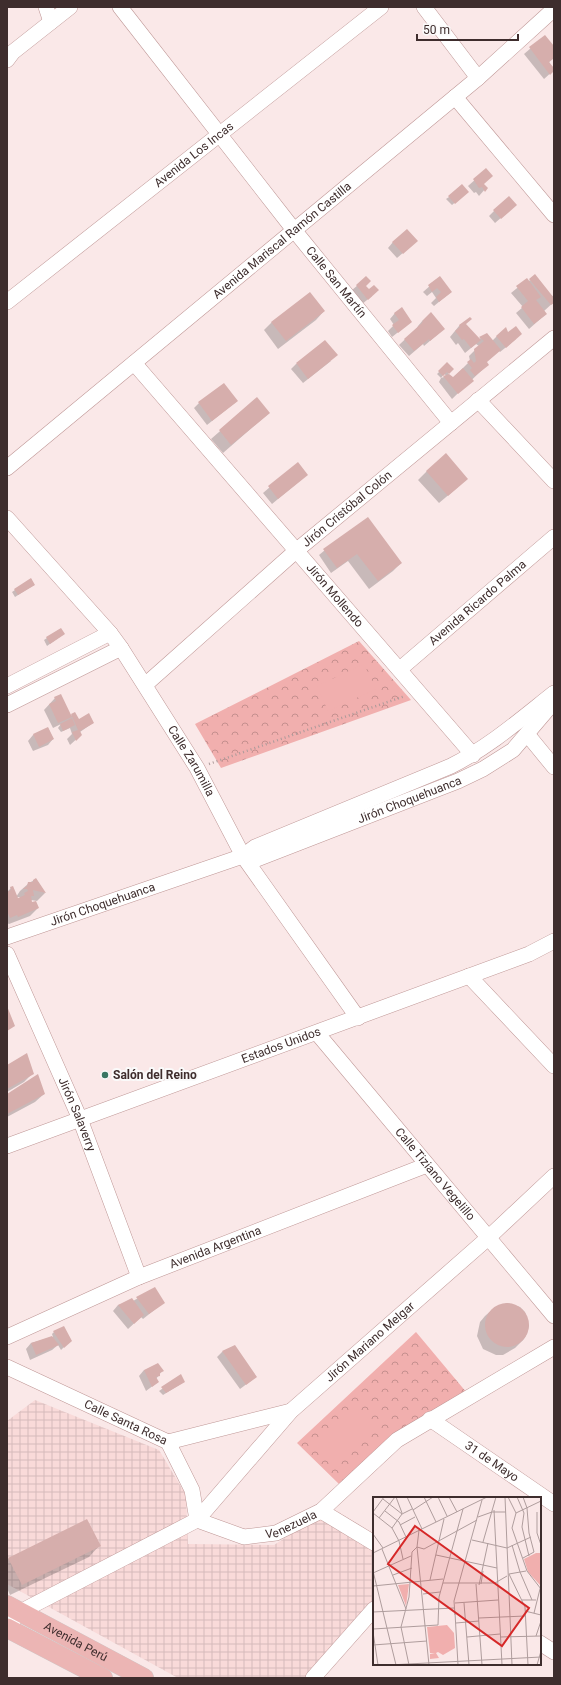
<svg xmlns="http://www.w3.org/2000/svg" width="561" height="1685" viewBox="0 0 561 1685" font-family="Roboto,sans-serif">
<defs>
<pattern id="industrial-grid" width="8" height="8" patternUnits="userSpaceOnUse"><rect width="8" height="8" fill="#f9dad9"/><path d="M0 4h8M4 0v8" fill="none" stroke="#d6bbbb"/></pattern>
<pattern id="park-crowns" width="20" height="18" patternUnits="userSpaceOnUse"><rect width="20" height="18" fill="#f1afae"/><path d="M2 6a3 3 0 1 1 6 0M12 15a3 3 0 1 1 6 0" fill="none" stroke="#c58f8e"/></pattern>
</defs>
<rect width="100%" height="100%" fill="#fae8e8"/>
<!-- industrial -->
<path fill="url(#industrial-grid)" d="M35,1400l124,50 27,45 2,49 86,1 58,-37 42,26v83l-56,61h-140l-171,-94v-163z"/>
<!-- park -->
<path fill="url(#park-crowns)" d="M359,641l52,59 -190,68 -26,-44z
M416,1332l51,61 -127,92 -43,-42z"/>
<!-- garden -->
<path fill="#f1afae" d="M364,664l12,25 -48,22 -11,-25z
M355,1404l22,24 -43,39 -22,-23z"/>
<!-- shadow -->
<path fill="#0003" d="M545,36l9,12v10l-5,4 5,8 -10,9 -20,-25z
M486,170l-3,15 3,3 -7,8 -3,-4 -2,1 -6,-7z
M465,194l-13,11 -6,-6 3,-2z
M510,210l-15,13 -6,-7 5,-5z
M393,242l18,4 -14,12 -9,-10z
M440,277l11,15 -17,14 -3,-3 5,-5 -4,-6 -5,4 -4,-4z
M366,278l-1,8 7,10 -10,8 -11,-13z
M527,280l1,2 2,-2 24,17v5l-10,9 2,3 -17,15 -13,-16 7,-6 -12,-14z
M324,311l-8,9 -38,29 -14,-19 8,-8z
M395,313l16,9 -19,15 -4,-6 6,-6 -4,-6z
M470,318l-5,6 14,15 7,-4 6,6 5,-5 10,-2 9,5 -16,13 -1,-1 -13,11 -4,8 -30,29 -13,-17 2,-4 6,-2 -3,-2 -3,4 -4,-4 10,-10 5,5 -4,5 5,4 17,-17 -1,-5 10,-10 -3,-2 -11,9 -7,-10 -2,2 -6,-8 9,-11z
M423,320l15,14 -14,12 -1,-2 -14,12 -10,-11 18,-17 1,-2z
M331,361l-28,22 -12,-14 5,-5z
M257,399l12,14 -46,40 -12,-14z
M237,401l-30,24 -13,-17 5,-5z
M298,463l3,17 -29,24 -9,-11z
M427,471l31,16 -19,16 -21,-23z
M342,536l59,27 -8,8 -24,18 -21,-28 -17,12 -12,-18z
M31,579l3,6 -19,12 -3,-5z
M60,629l4,5 -17,12 -3,-6z
M55,698l15,18 2,-1 7,5 14,3 -13,9 1,3 -11,10 -3,-6 5,-5 -2,-6 -9,4 -3,-4 3,-4 -8,4 -9,-18z
M48,728l5,11 -5,6 -15,6 -5,-10 5,-6z
M36,879l9,14 -8,8 -6,-1v3l7,5 -8,8 -21,8 -2,-1v-31l5,-5 5,12 5,-2h-6l4,-6 9,-8z
M7,1066l25,8 -8,8 -17,10z
M44,1094l-9,8 -28,15v-22z
M154,1289l9,14 -20,16 -2,-2 -13,12 -15,-18 5,-6 15,-4z
M507,1303l13,4 5,5 4,14 -2,7 -3,6 -9,9 -12,7h-7l-13,-6 -6,-13 3,-14 5,-6 9,-8z
M54,1332l14,11 -7,7 -3,-5 -6,5 -22,10 -4,-11 5,-6 22,-6 -1,-3z
M234,1346l22,31 -16,12 -23,-32 5,-5z
M144,1370l18,1 -6,8 2,3 -12,9 -7,-15z
M181,1376l3,6 -21,13 -4,-4z
M99,1546l-10,11 -79,38 -3,-7v-28l1,-1z"/>
<!-- building -->
<path fill="#d6aeac" d="M545,35l9,11v12l-5,4 5,6v3l-4,4 -21,-28z
M486,168l7,8 -9,8 4,4 -3,4 -3,-5 -3,1 -6,-9z
M462,184l7,8 -14,12 -7,-8z
M509,196l8,9 -16,14 -8,-9z
M407,229l11,12 -15,13 -11,-12z
M535,274l19,24v5l-3,2 -22,-26z
M366,276l5,5 -5,5 3,3 5,-4 5,5 -11,10 -12,-15z
M440,276l12,16 -13,10 -3,-5 5,-5 -4,-4 -5,4 -4,-7z
M527,278l14,19 -5,3 11,14 -13,10 -13,-17 7,-6 -12,-15z
M310,292l15,19 -39,30 -15,-19z
M402,307l10,15 -14,11 -6,-8 7,-5 -5,-7z
M431,312l14,17 -15,12 -1,-2 -15,12 -10,-12 18,-16 1,-3z
M470,317l2,2 -6,5 15,16 -10,8 -7,-9 -2,1 -7,-9 5,-4 -1,-2z
M516,326l6,8 -16,14 -10,-12 10,-9 2,5z
M487,333l14,17 -14,12 2,3 -14,11 -5,-6 2,-2 -5,-6 4,-3 3,4 2,-2 -2,-12 10,-8 -5,-4z
M325,340l13,15 -30,24 -12,-16z
M447,362l7,7 -5,5 -2,-2 -4,4 -5,-5z
M463,368l11,13 -16,13 -15,-18 6,-2 4,3z
M224,383l14,18 -26,20 -14,-19z
M257,397l13,16 -39,32 -12,-15z
M446,453l22,26 -20,17 -22,-25z
M298,462l10,13 -30,24 -10,-13z
M368,517l34,46 -24,18 -21,-27 -20,14 -14,-19z
M31,578l4,7 -17,10 -4,-6z
M61,628l4,6 -15,10 -4,-7z
M61,694l11,23 -14,6 -9,-19 7,-3 -2,-4z
M75,712l4,7 10,-6 5,10 -14,8 2,4 -6,6 -4,-9 6,-2 -7,-16z
M72,718l3,7 -12,6 -3,-7z
M48,727l6,12 -15,8 -6,-13z
M36,878l10,15 -13,-3 1,6h-3l1,6 4,-1 3,7 -21,9 -1,-2 -7,3 -3,-7v-19l4,-2 -1,-3 3,-1 5,12 7,-3 -1,-2 4,-2 -1,-2h-4l4,-3 1,-4h5v-2z
M7,1006l8,20 -8,5z
M27,1053l7,21 -27,15v-24z
M38,1074l7,20 -38,20v-20z
M155,1287l10,16 -16,11 -13,-17z
M132,1298l12,17 -10,9 -16,-19z
M485 1325a22 22 0 1 1 44 0a22 22 0 1 1-44 0Z
M64,1326l8,15 -8,7 -11,-17z
M52,1336l7,9 -23,10 -5,-12z
M235,1345l22,32 -11,8 -24,-34z
M158,1363l6,8 -4,2v3l-4,1 3,5 -7,5 -8,-17z
M181,1374l4,8 -19,11 -5,-6z
M87,1519l14,27 -79,39 -14,-27z"/>
<g fill="none" stroke-linecap="round" stroke-linejoin="round">
<!-- minor casing -->
<g stroke="#bf9796" stroke-width="16">
<g id="minor">
<path d="M46,7l5,15"/>
<path id="s1" d="M120,7l174,223 157,193"/>
<path d="M424,7l54,71"/>
<path d="M7,60l6,-8 57,-45"/>
<path d="M455,97l99,118"/>
<path id="s2" d="M7,302l374,-295"/>
<path id="s3" d="M134,363l339,392"/>
<path d="M478,400l76,81"/>
<path id="s4" d="M7,468l471,-390 76,-69"/>
<path id="s5" d="M7,518l103,115 11,15 76,120 46,88 115,162"/>
<path id="s6" d="M400,669l154,-132"/>
<path id="s7" d="M145,685l152,-135 257,-212"/>
<path d="M7,686l103,-53"/>
<path d="M7,705l114,-57"/>
<path d="M527,734l27,33"/>
<path id="s8" d="M243,856l14,3 201,-78 25,-12 30,-19 40,-47"/>
<path id="s9" d="M7,937l236,-81 12,-9 196,-81c38,-19 70,-47 103,-73"/>
<path id="s10" d="M7,954l73,165 59,158"/>
<path d="M469,976l85,90"/>
<path id="s11" d="M317,1033l237,283"/>
<path id="s12" d="M7,1146l522,-192 25,-13"/>
<path id="s13" d="M7,1337l132,-60 288,-112"/>
<path id="s14" d="M7,1367l161,75 24,48 5,30"/>
<path id="s15" d="M430,1419l124,85"/>
<path d="M168,1442l123,-31"/>
<path d="M321,1511l53,32"/>
<path id="s16" d="M197,1520l47,17 32,-4 45,-22 76,-71 157,-93"/>
<path id="s17" d="M7,1628l13,-16 177,-92 94,-109 197,-173 66,-62"/>
<path d="M540,1643l14,9"/>
<path d="M313,1678l61,-69"/>
</g>
</g>
<!-- major casing -->
<g stroke="#cdc8c8" stroke-width="20">
<g id="major">
<path id="s18" d="M7,1605l137,73"/>
<path d="M7,1628l96,50"/>
</g>
</g>
<!-- path -->
<path stroke="#ac9a9a" stroke-width="2.5" stroke-dasharray="1 3" stroke-linecap="butt" d="M209,764l196,-68"/>
<!-- minor -->
<use href="#minor" stroke="#fff" stroke-width="15"/>
<!-- major -->
<use href="#major" stroke="#ecb5b4" stroke-width="19"/>
</g>
<!-- markers -->
<circle fill="#387663" stroke="#fafafa" stroke-width="1.5" cx="105" cy="1075" r="4"/>
<g text-anchor="middle" dominant-baseline="central" stroke-width="4" stroke-linejoin="round" paint-order="stroke">
<!-- street labels -->
<g font-size="12" fill="#3e2d2d" stroke="#fafafa">
<text stroke="none"><textPath href="#s2" startOffset="238">Avenida Los Incas</textPath></text>
<text stroke="none"><textPath href="#s4" startOffset="357">Avenida Mariscal Ramón Castilla</textPath></text>
<text stroke="none"><textPath href="#s1" startOffset="350">Calle San Martín</textPath></text>
<text stroke="none"><textPath href="#s7" startOffset="268">Jirón Cristóbal Colón</textPath></text>
<text stroke="none"><textPath href="#s3" startOffset="307">Jirón Mollendo</textPath></text>
<text stroke="none"><textPath href="#s6" startOffset="102">Avenida Ricardo Palma</textPath></text>
<text stroke="none"><textPath href="#s5" startOffset="306">Calle Zarumilla</textPath></text>
<text stroke="none"><textPath href="#s8" startOffset="178">Jirón Choquehuanca</textPath></text>
<text stroke="none"><textPath href="#s9" startOffset="101">Jirón Choquehuanca</textPath></text>
<text stroke="none"><textPath href="#s12" startOffset="292">Estados Unidos</textPath></text>
<text stroke="none"><textPath href="#s10" startOffset="175">Jirón Salaverry</textPath></text>
<text stroke="none"><textPath href="#s11" startOffset="184">Calle Tiziano Vegelillo</textPath></text>
<text stroke="none"><textPath href="#s13" startOffset="227">Avenida Argentina</textPath></text>
<text stroke="none"><textPath href="#s17" startOffset="469">Jirón Mariano Melgar</textPath></text>
<text stroke="none"><textPath href="#s14" startOffset="131">Calle Santa Rosa</textPath></text>
<text stroke="none"><textPath href="#s15" startOffset="75">31 de Mayo</textPath></text>
<text stroke="none"><textPath href="#s16" startOffset="99">Venezuela</textPath></text>
<text stroke="none"><textPath href="#s18" startOffset="78">Avenida Perú</textPath></text>
</g>
<!-- poi labels -->
<g font-size="12" font-weight="bold" fill="#3e2d2d" stroke="#fafafa" text-anchor="start">
<text x="113" y="1075">Salón del Reino</text>
</g>
</g>
<!-- overview -->
<g transform="translate(373 1497)">
<rect width="168" height="168" fill="#fae8e8"/>
<path d="M36,87l-3,22 -8,-21z" fill="#f1afae"/>
<path d="M163,56h5l-1,32 -12,-13 -4,-13zM74,128l7,8 1,15 -12,7 -5,-3 -2,1 3,5 -9,1v-5l5,-1h-5l-3,-26z" fill="#f1afae"/>
<path fill="none" stroke="#af9d9d" stroke-width="1" d="M23,0l6,16M34,0l15,32M51,0l12,25M65,0l9,19M76,0l8,15M132,0l7,168M135,0l8,16 -4,15 15,43 14,18M144,0l7,16 -2,14 7,29M150,0l4,11 2,25 5,19 -11,6M10,2l19,15M40,13l20,-13M121,13l8,155M12,14l14,11 7,15M0,15l11,-15M164,15v21l4,12M0,16l19,15 7,13 4,18M143,16l25,-12M105,20l14,-5h14M6,21l16,-21M27,28l15,-8M19,31l10,-14 10,-5M0,37l10,14M99,43l35,8 24,-11M110,45l13,-45M139,48l8,27 12,28M44,50l12,118M44,50l7,2 53,-29M9,52l24,60M0,56l114,-56M63,58l61,13M0,74l23,94M0,76l38,-17M136,77l16,33 3,58M136,77l17,-3M20,78l19,-7M57,83l14,-61M70,86h52l12,-7M103,87l6,81M108,87l2,-13M106,88l9,-42M0,89l70,-7M50,97l17,-2M149,103h14M82,106l43,-3M91,106l5,62M152,114l16,4M0,115l81,-4M82,116l3,52M161,116l7,-28M82,118l-1,-14 28,-101M106,121l46,-2M83,126l23,-2M0,132l65,-4 1,-28 24,-88M0,135l5,33M163,139l5,-15M94,140l33,-3M127,140l41,-1M0,148l54,-4M16,168l152,-8M36,168l-8,-38 8,-30 3,-45 5,-5 2,-17M164,168l4,-14"/>
<path fill="#d62828" fill-opacity="0.15" stroke="#d62828" stroke-width="2" d="M42,29l114,82 -27,38 -114,-82z"/>
<rect width="168" height="168" fill="none" stroke="#3e2d2d" stroke-width="2"/>
</g>
<!-- border -->
<rect width="561" height="1685" fill="none" stroke="#3e2d2d" stroke-width="16"/>
<!-- scale -->
<path d="M417 34v6h101v-6" fill="none" stroke="#3e2d2d" stroke-width="2"/>
<text x="423" y="34" font-size="12" fill="#3e2d2d" stroke="#fafafa" stroke-width="3" paint-order="stroke">50 m</text>
</svg>
